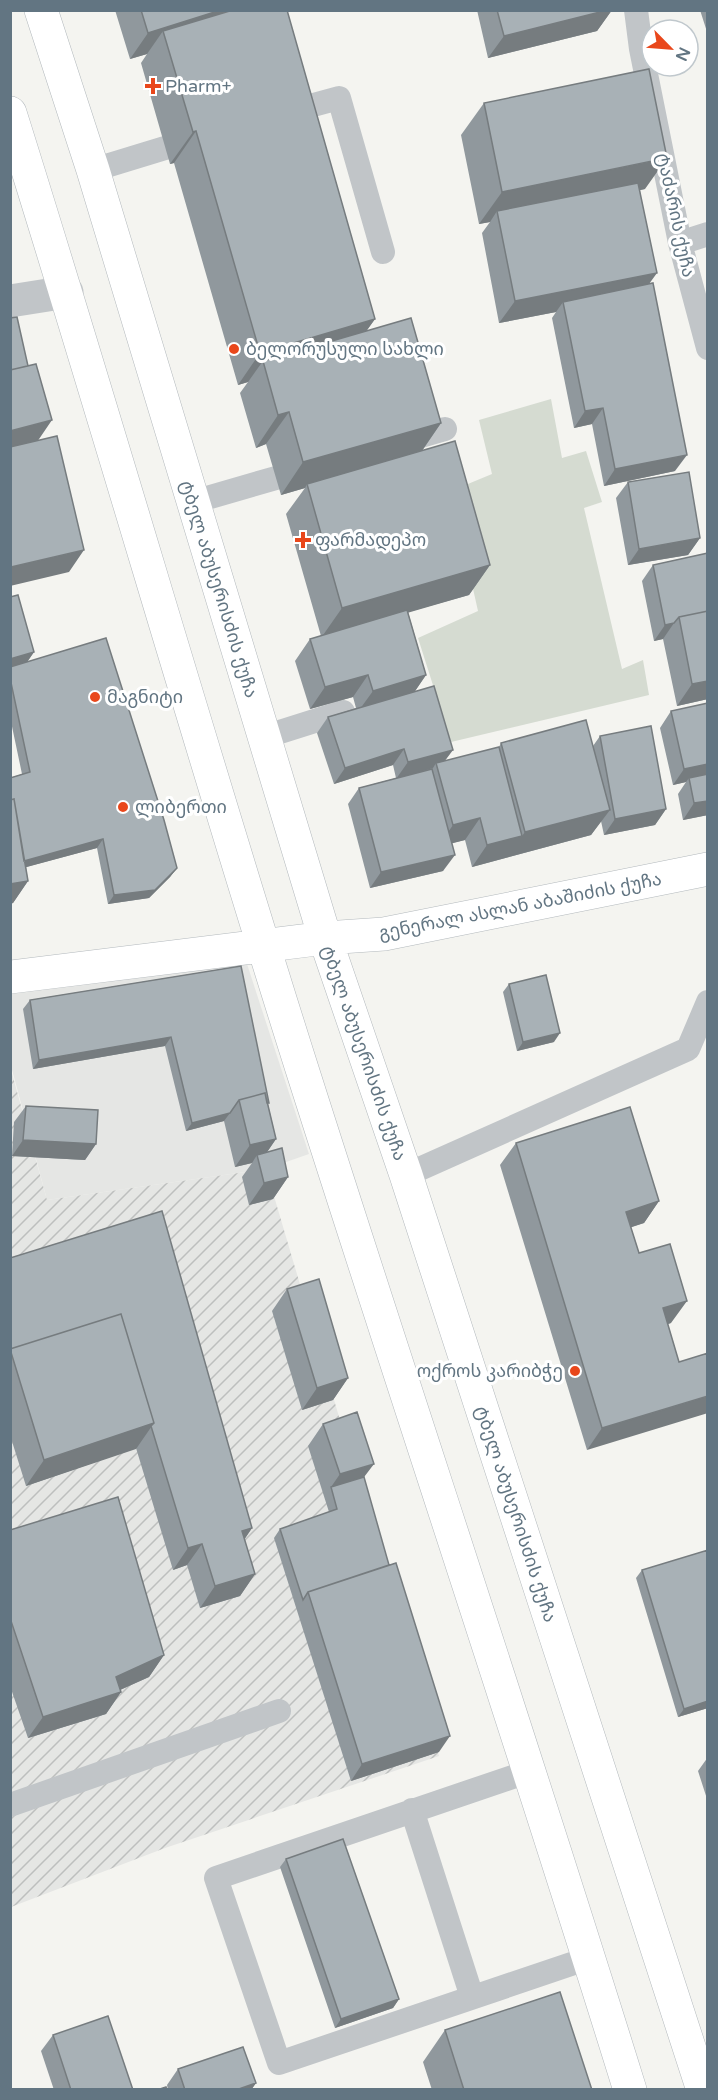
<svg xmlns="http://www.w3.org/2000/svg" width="718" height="2100" viewBox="0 0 718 2100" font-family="'Varela Round','Noto Sans Georgian',sans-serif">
<defs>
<pattern id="industrial-furrows" width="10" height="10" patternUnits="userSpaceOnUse" patternTransform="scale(1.5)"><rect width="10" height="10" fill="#e5e6e4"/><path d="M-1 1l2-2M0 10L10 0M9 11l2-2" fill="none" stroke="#bdbfbe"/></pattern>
</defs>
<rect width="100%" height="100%" fill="#f4f4f0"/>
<!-- built -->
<path fill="#e5e6e4" d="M247,964l62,190 -43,15 -219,31 -36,-134 -1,-74z"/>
<!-- industrial -->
<path fill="url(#industrial-furrows)" d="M10,1066l37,134 219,-31 173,587 -274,92 -154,59z"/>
<!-- grass -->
<path fill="#d5dbd1" d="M551,399l11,59 24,-7 16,51 -18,6 38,161 21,-9 6,35 -198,47 -33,-104 60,-27 -27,-120 41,-17 -13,-54z"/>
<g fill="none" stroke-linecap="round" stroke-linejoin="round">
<!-- secondary casing -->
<g stroke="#b3b9bd" stroke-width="34">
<path id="secondary" d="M41,10l52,160 232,768 81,237 297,915
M10,113c100,318 191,638 292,956 108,340 222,679 328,1021
M10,977l315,-39 59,-4 324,-65"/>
</g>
<!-- lane -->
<path stroke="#c1c5c8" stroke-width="24" d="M636,10l5,39 39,194 28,105
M284,113l55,-15 44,154
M93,170l72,-22
M680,243l28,-9
M414,438l31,-9
M193,502l83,-24
M264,737l79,-25
M406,1175l282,-126 20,-47
M530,1771l-314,107 63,185 310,-105
M10,1805l269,-94
M412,1810l60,187"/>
<!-- street -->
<path stroke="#c1c5c8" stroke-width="33" d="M10,301l57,-9"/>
<!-- secondary -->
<use href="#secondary" stroke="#fff" stroke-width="33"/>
</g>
<!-- wall -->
<path fill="#90989d" d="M115,10h172l88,309 -8,11 74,93 -19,28 68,114 -21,30 -61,17 18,63 -11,16 30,70 54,-14 2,-4 92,3 7,-10 66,73 -11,16 -51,10 -3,-14 -10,14 -119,32 -7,-27 -13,3 -9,28 -73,17 -22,-84 11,-16 37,-10 -3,-13 -59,19 -17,-51 11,-16 28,-9 -3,-11 -43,12 -15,-48 15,-22 11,-3 -35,-122 19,-26 -24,7 -15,-51 -10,4 -16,-55 8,-11 -10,3 -64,-222 -4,1 -29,-101 6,-9 -17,5z
M477,10h135l-15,21 -109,27z
M700,10h8v25z
M484,103l161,86 -5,1 8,94 27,187 -71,15 -12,-62 -18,4 -22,-110 4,-6 -57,11 -17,-90 8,-11 -11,2 -18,-89z
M628,482l72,56 -12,17 -60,10 -12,-67z
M708,553v146l-31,7 -14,-67 -9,2 -12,-60 11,-16z
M10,597l24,55 -7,10 150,206 -7,9 -21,21 -41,6 -11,-56 -71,19 2,14 -15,22 -3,1v-126l12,-4 -12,-57z
M708,703v112l-25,5 -5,-26 8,-12 -13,3 -13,-57 11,-17z
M241,966l27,138 8,35 -9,13 21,25 -15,22 -24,6 -7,-28 10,-14 -17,4 -11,-46 -38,10 -21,-85 -132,23 -10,-60 7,-9z
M509,984l45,58 -37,9 -14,-59z
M26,1106l70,38 -11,16 -73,-4 2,-34z
M516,1143l143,58 -15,22 -13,4 8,26 32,70 -3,1 11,38 -92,88 -87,-285z
M10,1258l242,270 -8,12 11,34 -15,22 -40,12 -13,-43 -14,5 -37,-122 -110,38 -16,-51z
M287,1289l61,89 -15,22 -31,10 -30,-99z
M323,1424l41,53 75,275 -88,29 -77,-243 6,-9 49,-17 -21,-66z
M10,1530l154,125 -15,22 -29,13 1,2 -15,22 -78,24 -18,-52z
M642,1570l66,138 -30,9 -42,-139z
M708,1757v45l-10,-31z
M286,1859l113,140 -6,9 -58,20 -55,-161z
M445,2030l147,60h-160l-9,-28z
M53,2035l80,55h-79l-13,-39z
M178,2069l78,14 -5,7h-83l-1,-5z"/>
<!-- shaded-wall -->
<path fill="#767c7f" d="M221,10h65l-123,21 -16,23 -17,5 18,-26z
M608,10h4l-15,21 -109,27 16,-22z
M196,131l-22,32 -4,1 23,-32z
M667,158l-22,31 -146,31 -2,-9 -7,11 -11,2 23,-32z
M657,273l-16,22 -78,7 -7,10 -57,11 16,-22z
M375,319l-23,32 -89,10 -15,21 -10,3 22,-32z
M603,408l-11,16 -18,4 11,-17z
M289,412l-23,32 -10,4 22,-33z
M52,420l-15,22 -27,7v-18z
M441,423l-22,32 -112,29 -2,4 -24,7 22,-33z
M687,455l-12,16 -71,15 11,-17z
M700,538l-12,17 -60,10 11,-16z
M84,550l-15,22 -59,14 1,-19z
M490,565l-21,30 -148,43 21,-30z
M674,623l-11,16 -9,2 11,-16z
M34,652l-11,16 -13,4v-13z
M368,675l-15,22 -43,12 15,-22z
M426,675l-15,22 -54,16 16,-22z
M708,681v18l-31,7 15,-22z
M404,749l-11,16 -59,19 11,-16z
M453,750l-12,16 -5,-3 -3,5 -37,11 12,-17z
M708,764v13l-19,1 -3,4 -13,3 11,-16z
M708,801v14l-25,5 11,-17z
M666,809l-11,16 -51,10 11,-16z
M610,810l-19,25 -119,32 15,-22 35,-9 3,-4z
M480,818l-15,22 -27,7 15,-22z
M103,839l-6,9 -85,23 6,-9z
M455,855l-12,16 -73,17 11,-16z
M177,868l-7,9 -21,21 -41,6 6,-9z
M28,881l-15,22 -3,1v-20z
M560,1033l-6,9 -37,9 6,-9z
M171,1037l-6,9 -132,23 6,-9z
M230,1113l-6,8 -38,10 6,-8z
M276,1139l-15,22 -4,-6 -5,8 -17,4 15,-22z
M23,1140l73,4 -11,16 -73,-4z
M288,1177l-15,22 -24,6 15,-22z
M659,1201l-15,22 -33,11 15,-22z
M687,1301l-16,22 -23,7 15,-22z
M348,1378l-15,22 -31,10 15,-22z
M708,1396v17l-121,37 15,-22z
M154,1423l-18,26 -110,37 18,-26z
M374,1464l-16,21 -27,2 9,-13z
M252,1528l-15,22 5,-19z
M202,1544l-15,21 -14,5 15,-22z
M255,1574l-15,22 -40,12 15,-22z
M164,1655l-15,22 -47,21 19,-6 -15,22 -78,24 15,-21 73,-40z
M708,1701v7l-30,9 6,-8z
M450,1736l-11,16 -88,29 11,-17z
M399,1999l-6,9 -58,20 6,-9z
M256,2083l-5,7h-15z"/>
<!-- building -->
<path fill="#a8b1b6" stroke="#767c7f" stroke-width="1.5" d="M141,10h80l-73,23z
M233,10h54l88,309 -115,34 -64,-222 -3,1 -30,-101z
M497,10h111l-104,26z
M649,69l18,89 -165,34 -18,-89z
M638,183l19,90 -142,28 -18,-90z
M653,283l34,172 -72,14 -12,-61 -18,3 -22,-109z
M17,317l11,49 -18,4v-52z
M411,318l30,105 -138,39 -14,-50 -11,3 -15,-54z
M36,364l16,56 -42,11v-61z
M57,436l27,114 -73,17 -1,-120z
M455,441l35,124 -148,43 -35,-124z
M689,472l11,66 -61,11 -11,-67z
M708,553v58l-29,6 -5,6 -9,2 -12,-60z
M18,595l16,57 -24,7v-62z
M407,610l19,65 -53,16 -5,-16 -43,12 -15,-48z
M708,611v70l-16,3 -13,-67z
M106,638l58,182 13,48 -22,22 -41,5 -11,-56 -79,22 -10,-62 -4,1v-22l20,-6 -20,-94v-11z
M434,686l19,64 -45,12 -4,-13 -59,19 -17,-51z
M708,703v61l-24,5 -13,-58z
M586,720l24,90 -85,22 -24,-89z
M651,726l15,83 -51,10 -15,-83z
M499,747l23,89 -35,9 -7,-27 -27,7 -17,-62z
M432,769l23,86 -74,17 -22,-84z
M708,774v27l-14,2 -5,-25z
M14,799l14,82 -18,3v-84z
M241,966l28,137h-2l-2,-10 -26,7 -9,13 -38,10 -21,-86 -132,23 -9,-60z
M546,975l14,58 -37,9 -14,-58z
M265,1093l11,46 -26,6 -11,-45z
M26,1106l72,4 -2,34 -73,-4z
M630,1107l29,94 -33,11 13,41 31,-9 17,57 -24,7 16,54 29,-9v43l-106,32 -86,-285z
M282,1148l6,29 -24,6 -7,-28z
M162,1211l90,317 -10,3 13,43 -40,12 -13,-42 -14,4 -37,-122 3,-3 -33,-109 -111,35v-91z
M319,1279l29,99 -31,10 -30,-99z
M121,1314l33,109 -110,37 -34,-111z
M357,1412l17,52 -34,10 -17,-50z
M364,1477l25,88 -81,27 -5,8 -23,-71 57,-20 -6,-22z
M118,1497l46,158 -48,22 5,15 -78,25 -33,-99v-88z
M708,1550v151l-24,8 -42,-139z
M396,1563l54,173 -88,28 -54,-172z
M343,1839l56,160 -58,20 -55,-160z
M560,1992l32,98h-128l-19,-60z
M108,2016l25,74h-62l-18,-55z
M243,2047l13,36 -20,7h-51l-7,-21z
M166,2087l1,3h-10z"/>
<!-- markers -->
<g fill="#e9471b" stroke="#fff" stroke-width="2">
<path d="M150 77h6v6h6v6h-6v6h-6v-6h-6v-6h6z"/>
<circle cx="234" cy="349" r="6"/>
<path d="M300 531h6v6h6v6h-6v6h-6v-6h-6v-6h6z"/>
<circle cx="95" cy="697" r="6"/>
<circle cx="123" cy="807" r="6"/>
<circle cx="575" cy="1371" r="6"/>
</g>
<g text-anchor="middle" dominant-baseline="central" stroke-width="6" stroke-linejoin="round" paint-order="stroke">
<!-- poi labels -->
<g font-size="18" fill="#627582" stroke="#fff" text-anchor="start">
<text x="165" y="86">Pharm+</text>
<text x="246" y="349">ბელორუსული სახლი</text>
<text x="315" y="540">ფარმადეპო</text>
<text x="107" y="697">მაგნიტი</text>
<text x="135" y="807">ლიბერთი</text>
<text x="563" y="1371" text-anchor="end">ოქროს კარიბჭე</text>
</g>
<!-- street labels -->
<g font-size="18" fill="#627582" stroke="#fff">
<text transform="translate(676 215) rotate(78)">ტაძარის ქუჩა</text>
<text transform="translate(219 589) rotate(73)">ტბელ აბუსერისძის ქუჩა</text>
<text transform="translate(520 906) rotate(-11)">გენერალ ასლან აბაშიძის ქუჩა</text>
<text transform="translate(364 1053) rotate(71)">ტბელ აბუსერისძის ქუჩა</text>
<text transform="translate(516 1514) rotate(72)">ტბელ აბუსერისძის ქუჩა</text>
</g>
</g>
<!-- border -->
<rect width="718" height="2100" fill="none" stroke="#627582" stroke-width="24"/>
<!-- north arrow -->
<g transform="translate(670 48) rotate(115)"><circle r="28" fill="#ffffff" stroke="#c0c8cd" stroke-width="1.5"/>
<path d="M0-4.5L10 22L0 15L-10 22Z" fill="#e9471b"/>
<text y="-9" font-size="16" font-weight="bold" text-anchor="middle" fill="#627582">N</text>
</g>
</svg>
